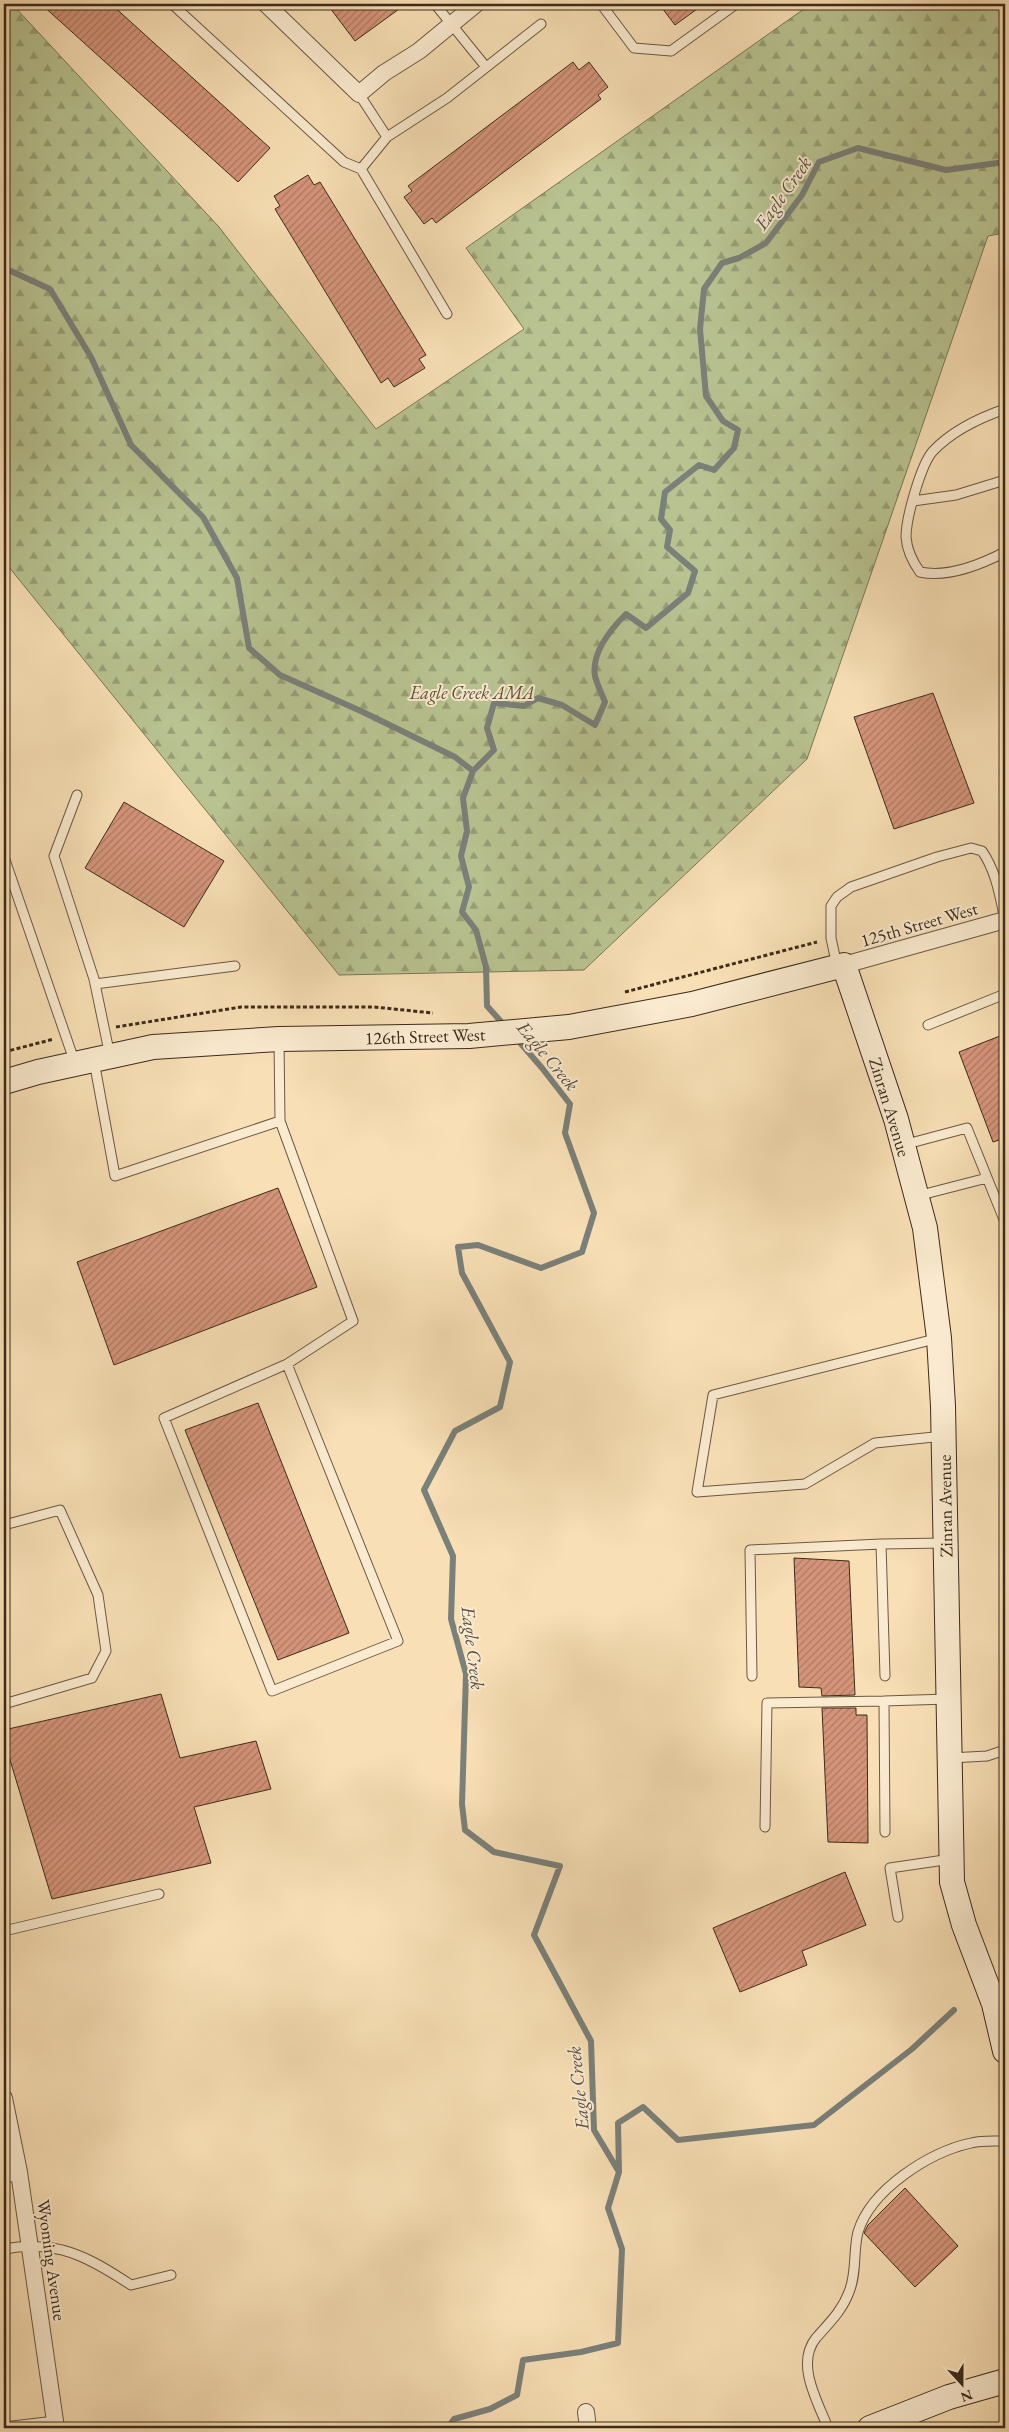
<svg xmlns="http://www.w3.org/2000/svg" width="1009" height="2432" viewBox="0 0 1009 2432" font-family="'EB Garamond',serif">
<defs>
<pattern id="forest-firs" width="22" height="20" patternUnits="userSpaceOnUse" patternTransform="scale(1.25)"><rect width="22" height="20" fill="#b8c391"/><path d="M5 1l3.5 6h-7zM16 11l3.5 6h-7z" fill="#979f76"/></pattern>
<pattern id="building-hatch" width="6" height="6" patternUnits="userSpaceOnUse" patternTransform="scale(1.25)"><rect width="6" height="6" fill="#d5947a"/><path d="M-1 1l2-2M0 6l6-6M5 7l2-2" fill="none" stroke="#ae7963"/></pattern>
</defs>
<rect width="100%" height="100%" fill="#f8dfb5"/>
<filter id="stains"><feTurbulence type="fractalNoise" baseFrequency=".004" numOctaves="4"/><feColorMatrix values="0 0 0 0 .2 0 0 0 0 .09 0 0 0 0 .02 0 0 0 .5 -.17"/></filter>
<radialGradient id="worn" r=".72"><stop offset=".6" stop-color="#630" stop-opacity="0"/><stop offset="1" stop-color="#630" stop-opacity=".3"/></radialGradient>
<!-- forest -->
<path fill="url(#forest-firs)" stroke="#7a7756" d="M4,4h8l207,223 157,202 148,-100 -58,-81 345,-244h194v229l-17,3 -181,523 -223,211 -245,5 -335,-414z"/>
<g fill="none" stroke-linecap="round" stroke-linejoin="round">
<!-- stream -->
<path stroke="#7a807a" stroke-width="6" d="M4,268l46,21 41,68 40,88 72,72 34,61 12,70 31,27 83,37 92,45 18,14
M506,1027l-19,-21 -1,-39 -10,-37 -14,-18 7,-25 -8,-31 6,-25 -4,-33 10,-27 21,-21 -7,-22 7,-25 30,3 14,-8 24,7 33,20 10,-23c-3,-8 -8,-17 -10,-26 -4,-23 16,-47 31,-62l20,14 42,-35 7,-22 -28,-24 3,-17 -9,-11 4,-27 34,-27 15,5 20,-22 4,-18 -15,-9 -17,-25 -6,-67 4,-40 18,-26 17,-5 27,-15 36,-48 17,-33 39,-14 88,22 59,-8
M516,1038l26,30 28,36 -5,29 29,80 -12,39 -41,16 -63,-23 -20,2 4,26 48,89 -10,45 -45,24 -31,59 29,66 -2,63 15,55 -4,130 3,26 29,22 66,14 -26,69 57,106 3,89 25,42
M448,2428l6,-9 36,-10 27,-14 6,-35 58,-8 37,-9 4,-94 -14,-41 11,-36 -1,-49 25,-16 35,33 136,-15 98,-76 42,-39"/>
</g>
<!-- building -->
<path fill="url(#building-hatch)" stroke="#3c2b1b" d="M41,4h70l159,144 -32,34z
M327,4h79l-51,37z
M659,4h45l-29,21z
M573,62l6,8 10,-8 19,25 -10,8 3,4 -165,124 -4,-5 -8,6 -20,-27 8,-6 -4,-5z
M308,175l6,10 6,-3 106,173 -7,4 6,9 -31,19 -6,-9 -7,5 -106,-174 5,-3 -6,-10z
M933,693l41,110 -80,26 -40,-112z
M124,802l100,59 -40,66 -99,-59z
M1005,1034v104l-12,4 -34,-90z
M278,1188l39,99 -203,78 -37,-103z
M258,1403l91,230 -71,27 -93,-230z
M794,1558l55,3 6,134 -33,1 -1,-8 -22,-1z
M161,1694l19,64 76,-17 15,48 -77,18 17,56 -159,36 -48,-159v-10z
M822,1708h34v7h11l1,128 -40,-1z
M845,1872l21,53 -64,26 5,14 -67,27 -27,-64z
M905,2188l53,58 -43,41 -51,-54 4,-8z"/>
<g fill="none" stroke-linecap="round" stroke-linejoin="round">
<!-- lane casing -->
<g stroke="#6b5842" stroke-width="11">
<path id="lane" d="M172,4l172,158 17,7
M435,4l51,63
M601,4l33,44 37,3 65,-47
M359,94l28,43 -26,32 86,145
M387,137l60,-39 94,-74
M1005,409c-26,9 -52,21 -72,42 -12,13 -27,67 -27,86 1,14 6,24 14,35 28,6 60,-7 85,-20
M913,501l43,-6 49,-15
M77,795l-23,61 40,123 16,77
M4,857l71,206
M837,966l-6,-28v-32l6,-9 14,-10 86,-30 34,-9 11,3c14,20 18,45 23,69
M95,984l140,-18
M928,1025l77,-31
M279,1039l1,82 73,200 -66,43 111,277 -126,50 -108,-273 123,-54
M94,1061l21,115 165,-55
M903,1145l64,-17 38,94
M917,1196l70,-18
M939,1338l-226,57 -16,97 108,-8 70,-41 69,-7
M4,1525l56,-15 38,85 8,56 -14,27 -88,26
M752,1676l-2,-126 131,-6
M885,1676l-4,-132 64,-1
M950,1758l37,-2 18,-6
M765,1827l2,-124 117,-2
M885,1832l-1,-131 64,-2
M898,1917l-8,-49 61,-9
M4,1931l155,-37
M4,2249c54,-9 83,7 127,36l40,-10
M4,2427l51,-6
M828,2428c-10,-26 -33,-64 -12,-90 13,-15 26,-27 33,-46 8,-19 4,-41 9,-60 13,-43 72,-80 113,-89 11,-3 23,-2 34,-2"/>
</g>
<!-- street casing -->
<g stroke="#6b5842" stroke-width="18">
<path id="street" d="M266,4l93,90 25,-21 35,-22 57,-47
M844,965l161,-45
M4,2098l15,74 37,256
M4,2174l15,-2
M586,2412l2,16"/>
</g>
<!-- secondary casing -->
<g stroke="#3c2b1b" stroke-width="26">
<path id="secondary" d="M4,1082l34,-10 115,-25 126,-8 190,-3 100,-9 123,-23 152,-39 52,154 29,109 14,110 4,68 9,476 12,43 30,79 11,47
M870,2428l79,-31 56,-16"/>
</g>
<!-- path -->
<path stroke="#3c2b1b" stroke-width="3" stroke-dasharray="4 2.5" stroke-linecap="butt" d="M625,992l192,-50
M116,1027l125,-20h133l59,6
M4,1052l50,-13"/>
<!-- lane -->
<use href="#lane" stroke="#faeacf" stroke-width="9"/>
<!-- street -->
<use href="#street" stroke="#faeacf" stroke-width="16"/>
<!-- secondary -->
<use href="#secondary" stroke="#faeacf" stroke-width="24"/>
</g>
<g text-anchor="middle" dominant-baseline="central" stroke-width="4" stroke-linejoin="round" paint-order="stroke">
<!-- park labels -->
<g font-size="18" font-style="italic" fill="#5b5138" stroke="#faeacf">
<text x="472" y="692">Eagle Creek AMA</text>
</g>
<!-- street labels -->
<g font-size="18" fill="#3c2b1b" stroke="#faeacf">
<text transform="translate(919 924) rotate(-16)">125th Street West</text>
<text transform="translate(425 1036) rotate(-2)">126th Street West</text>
<text transform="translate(890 1107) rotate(73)">Zinran Avenue</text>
<text transform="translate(945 1506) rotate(-91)">Zinran Avenue</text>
<text transform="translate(52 2260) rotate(82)">Wyoming Avenue</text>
</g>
<!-- water labels -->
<g font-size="19" font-style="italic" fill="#564e43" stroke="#faeacf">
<text transform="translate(783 193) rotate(-55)">Eagle Creek</text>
<text transform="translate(548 1056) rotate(50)">Eagle Creek</text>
<text transform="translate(473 1648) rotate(83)">Eagle Creek</text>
<text transform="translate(578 2088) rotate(-96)">Eagle Creek</text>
</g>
</g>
<!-- margin -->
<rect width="1009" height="2432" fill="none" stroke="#f8dfb5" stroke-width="20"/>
<rect x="5" y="5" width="999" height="2422" fill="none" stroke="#3c2b1b" stroke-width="2.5"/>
<rect x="10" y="10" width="989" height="2412" fill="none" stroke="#3c2b1b"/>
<!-- north arrow -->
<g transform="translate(962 2384) rotate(159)" stroke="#faeacf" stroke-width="4" paint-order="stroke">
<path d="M0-4L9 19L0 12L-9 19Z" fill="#3c2b1b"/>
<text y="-8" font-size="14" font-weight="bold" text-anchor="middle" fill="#3c2b1b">N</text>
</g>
<rect width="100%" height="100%" filter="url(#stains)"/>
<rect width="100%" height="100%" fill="url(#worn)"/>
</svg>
